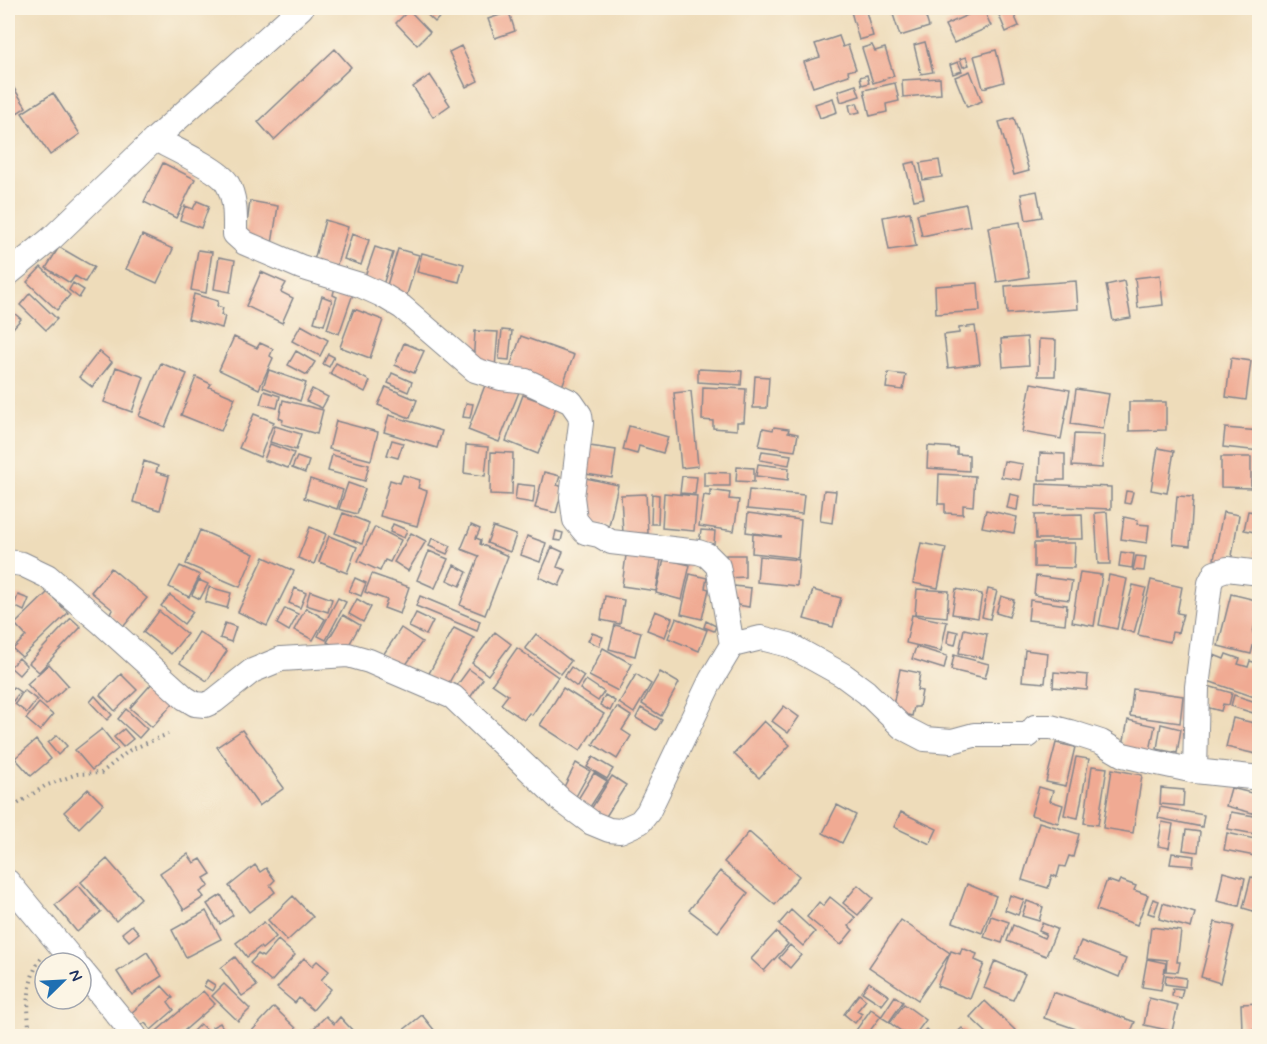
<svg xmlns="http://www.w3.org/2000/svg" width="1267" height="1044" viewBox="0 0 1267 1044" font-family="Mynerve,sans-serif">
<rect width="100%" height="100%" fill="#fcf5e5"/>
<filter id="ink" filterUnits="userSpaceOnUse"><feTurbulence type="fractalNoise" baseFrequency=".0167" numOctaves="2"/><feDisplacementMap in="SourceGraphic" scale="12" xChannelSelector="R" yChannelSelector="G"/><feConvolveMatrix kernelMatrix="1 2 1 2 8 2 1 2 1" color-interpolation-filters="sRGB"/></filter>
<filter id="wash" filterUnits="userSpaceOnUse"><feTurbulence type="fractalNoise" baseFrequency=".008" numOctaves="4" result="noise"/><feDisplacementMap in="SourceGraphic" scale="24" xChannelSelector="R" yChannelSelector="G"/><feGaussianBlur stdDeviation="1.35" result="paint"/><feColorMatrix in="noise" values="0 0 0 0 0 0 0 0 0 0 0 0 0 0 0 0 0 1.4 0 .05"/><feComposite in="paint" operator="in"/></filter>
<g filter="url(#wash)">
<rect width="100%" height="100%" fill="#eedcba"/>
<g id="blocks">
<!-- building -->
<path fill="#f0aa93" d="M420,8h28l-13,14z
M850,8h15l8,28 -14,4z
M891,8h32l6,19 -29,9z
M983,8l8,18 -37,17 -9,-18z
M996,8h15l8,18 -13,6z
M409,10l21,22 -13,13 -21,-22z
M509,12l6,19 -20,7 -7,-19z
M839,36l4,11 5,-2 8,24 -8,2 1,4 -36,12 -9,-25 16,-5 -5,-13z
M925,42l8,30 -12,2 -7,-29z
M872,45l3,6 10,-3 9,28 -21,7 -11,-35z
M461,46l17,35 -12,6 -17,-35z
M335,49l16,18 -77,73 -16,-18z
M996,50l8,32 -21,6 -9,-32z
M966,57l3,8 -6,2 -3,-8z
M958,62l4,9 -9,3 -3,-9z
M970,71l12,30 -15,6 -12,-30z
M430,75l20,30 -17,12 -20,-30z
M867,75l2,8 -7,2 -2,-8z
M940,78l1,16 -38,3 -1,-17z
M8,79l18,28 -18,12z
M895,83l4,18 -13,3 1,8 -17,4 -6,-26z
M856,85l4,11 -19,6 -3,-11z
M53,93l27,41 -30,21 -28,-42z
M833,98l4,14 -17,6 -5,-14z
M857,103l3,9 -9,2 -2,-9z
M1014,118l15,53 -15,4 -15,-53z
M939,160l3,17 -19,3 -3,-17z
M915,162l9,36 -10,2 -9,-36z
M163,163l32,16 -19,39 -32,-16z
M1037,191l5,26 -16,3 -5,-26z
M197,201l12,5 -8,22 -21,-8 5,-14 8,3z
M250,201l28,5 -6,38 -27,-4z
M966,204l4,22 -48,10 -5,-22z
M910,212l6,34 -27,4 -6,-33z
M325,220l23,7 -13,44 -22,-7z
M1020,222l9,55 -32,5 -9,-55z
M352,234l17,6 -8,25 -17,-6z
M142,235l31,14 -16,34 -31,-14z
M59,247l35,20 -9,15 -10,-6 -5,7 -24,-15z
M375,247l18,6 -10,32 -19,-6z
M398,249l21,6 -14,46 -21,-6z
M198,250l14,2 -6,41 -15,-3z
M422,253l42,11 -5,18 -42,-10z
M219,257l16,3 -5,32 -16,-3z
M41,267l29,28 -13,15 -30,-28z
M261,272l25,11 -5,9 12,6 -11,25 -36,-17z
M1160,275l3,30 -25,3 -3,-30z
M1076,281l2,28 -71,5 -2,-28z
M1124,281l7,37 -18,3 -7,-36z
M73,283l11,7 -5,8 -10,-8z
M978,283l2,28 -44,3 -1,-28z
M335,287l18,7 -14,40 -12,-5 10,-32 -4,-2z
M30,293l27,26 -11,11 -26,-25z
M194,294l24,7 -1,5 6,2 -2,7 4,1 -3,12 -34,-9z
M322,296l10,4 -8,25 -10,-3z
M8,308l13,11 -8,9 -5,-5z
M354,309l29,11 -13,38 -30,-11z
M301,325l27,15 -8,16 -28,-15z
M975,326l5,38 -32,4 -4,-33 15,-2v-5z
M502,330l10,1 -3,29 -10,-1z
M475,331l23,1 -3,36 -22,-1z
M521,336l53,19 -13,34 -52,-19z
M234,337l23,11 3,-5 13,6 -3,7 3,2 -14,31 -40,-19z
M1027,337l2,28 -26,2 -2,-28z
M1039,339l17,1 -1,36h-17z
M404,343l20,8 -10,22 -19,-8z
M99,351l13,11 -20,25 -13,-10z
M296,351l19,11 -8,13 -19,-10z
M328,354l6,3 -5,10 -6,-3z
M1231,358l20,3 -5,39 -20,-3z
M161,363l26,11 -22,53 -26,-11z
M336,363l34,18 -5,11 -35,-18z
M116,367l28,10 -12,35 -28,-10z
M698,369l44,2 -1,14 -43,-3z
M269,370l37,13 -6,18 -37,-14z
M392,373l20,9 -4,10 -20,-9z
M888,373l18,2 -3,15 -17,-2z
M755,376l14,1 -2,31h-14z
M196,377l15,7 -2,3 26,11 -14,33 -40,-16z
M487,380l32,12 -20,50 -31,-12z
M1031,383l39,7 -9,49 -39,-7z
M386,387l31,13 -7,18 -32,-13z
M703,387l43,2 -2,33h-7v8l-24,-2v-7l-11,-1z
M312,389l16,8 -6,11 -16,-7z
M1076,389l33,5 -6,35 -32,-5z
M264,391l16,5 -3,12 -17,-4z
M691,391l7,75 -17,2 -7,-75z
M523,395l33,12 -18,47 -32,-13z
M283,400l40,10 -6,24 -35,-10 1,-4 -4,-2z
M1129,402h37v28l-37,1z
M466,403l7,1 -3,14 -7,-1z
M254,414l20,8 -14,35 -21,-9z
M389,415l53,16 -5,17 -53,-16z
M336,421l42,11 -7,28 -42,-11z
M275,426l26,8 -5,16 -26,-8z
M629,426l39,11 -5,16 -24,-7 -2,8 -14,-4z
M774,427l15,2 -1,3 10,2 -3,17 -36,-5 4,-18 10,2z
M1225,428l35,3v20l-37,-4z
M1074,434l30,1 -2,33 -30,-2z
M392,440l11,3 -5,15 -11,-3z
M270,444l24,9 -6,15 -24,-8z
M466,445l22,2 -3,29 -21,-3z
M583,445l33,5 -4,28 -33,-5z
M928,446l29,2v6l12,1v16l-42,-3z
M1158,448l16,3 -7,42 -16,-3z
M762,451l29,4 -2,10 -29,-5z
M491,452l22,1 -1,42 -22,-1z
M1040,453l25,1v26h-26z
M332,455l37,10 -4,16 -37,-10z
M297,457l12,4 -4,12 -13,-5z
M1221,457h30v31l-30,-1z
M144,461l14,5 -2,6 13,4 -9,34 -27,-8z
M1004,461l19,3 -3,16 -19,-3z
M758,464l31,4 -1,12 -32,-4z
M737,467l17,1v14l-18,-1z
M544,472l16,4 -3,9 6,2 -7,26 -21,-5z
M704,472l26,1v13h-26z
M939,474l36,2 -2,30 -10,-1v9l-18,-1v-9h-7z
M403,475l17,5 -2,8 9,3 -10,35 -37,-10 10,-36 10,3z
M682,476l15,1 -2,17 -15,-1z
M586,478l32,7 -9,41 -32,-8z
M310,479l33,11 -6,19 -33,-11z
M348,483l17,6 -8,25 -18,-5z
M517,484l18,2 -2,17 -18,-3z
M1037,484l74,3v22l-75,-3z
M710,490l20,3 -1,6 10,1 -5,31 -35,-5 5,-31 6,1z
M749,490l55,5 -2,19 -55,-5z
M824,490l12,1 -4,32 -12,-2z
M1126,491l7,1 -3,12 -6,-1z
M664,493l33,3 -3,35 -32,-3z
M646,494l2,39 -25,1 -2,-39z
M652,494l7,1 -1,29h-7z
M1010,494l9,2 -2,14 -10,-2z
M1177,496l16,1 -3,49 -17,-2z
M986,510l31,7 -3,16 -32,-6z
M1248,511l12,2v20l-16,-3z
M1107,512l3,52h-12l-3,-51z
M1223,512l16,3 -8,47 -17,-3z
M343,513l26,10 -7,21 -27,-11z
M748,513l53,7 -3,38 -46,-5 1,-19 29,3 -36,-5z
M1082,514l1,25h-47l-1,-24z
M1124,517l14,3 -1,4 12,1 -2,18 -26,-4z
M393,524l14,6 -3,8 -14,-6z
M471,525l9,4 -4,9 5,2 -1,4 28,12 -23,59 -25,-10 19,-49 -18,-7z
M310,527l16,7 -12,30 -16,-6z
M375,527l26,13 -11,22 -5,-2 -5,11 -22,-10z
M493,527l23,8 -6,17 -23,-9z
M200,530l54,24 -14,33 -54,-23z
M701,530l14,1 -1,13 -15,-2z
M556,531l7,2 -2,8 -7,-1z
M411,533l15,8 -18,30 -14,-9z
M1258,534h2v22l-6,-1z
M329,536l28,11 -10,26 -28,-11z
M527,536l19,7 -6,19 -19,-7z
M432,538l19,8 -4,8 -18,-8z
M921,543l25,5 -8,40 -25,-5z
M1034,543h41l-1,25 -40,-1z
M552,547l11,5 -6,15 9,3 -7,16 -20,-9z
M429,551l19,8 -13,29 -18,-8z
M1121,552l13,2 -2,14 -13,-2z
M626,555l35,5 -5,31 -34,-5z
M726,555h19v22l-19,1z
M759,556l40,4 -2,26 -40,-4z
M1136,556l10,1 -2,14 -11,-1z
M264,557l30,14 -27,55 -29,-14z
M664,559l26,6 -8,35 -26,-7z
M454,565l13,7 -7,14 -13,-6z
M180,566l20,9 -11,22 -20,-10z
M111,568l36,30 -23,28 -15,-12 4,-4 -22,-18z
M1080,572l22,3 -8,51 -22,-4z
M372,574l37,13 -9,27 -16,-6 3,-8 -22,-8z
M690,574l17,4 -2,10 4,1 -7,30 -21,-5z
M1109,575l18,4 -10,50 -18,-4z
M1036,576l36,5 -3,19 -35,-5z
M355,578l11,5 -5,13 -12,-5z
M199,580l9,4 -8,15 -8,-4z
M1151,580l31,7 -5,26 6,1 -5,19 -6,-1 -2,10 -32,-7z
M1133,585l13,3 -12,45 -13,-4z
M734,586l17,2 -2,19 -17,-3z
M209,587l22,6 -4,15 -22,-6z
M295,588l11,5 -6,15 -11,-5z
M917,589l32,2 -2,26 -32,-3z
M956,589l26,5 -4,24 -26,-4z
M988,589l9,2 -7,28 -8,-2z
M813,590l28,8 -8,29 -29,-8z
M310,591l22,8 -4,13 -22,-7z
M48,592l20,21 -46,44 -9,-8 13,-13 -11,-12z
M1231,594l29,7 -7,32 3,1 -5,20 -33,-8z
M18,595l11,4 -5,12 -10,-5z
M170,595l23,17 -9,12 -23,-18z
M420,596l60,25 -3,10 -61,-25z
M605,596l19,4 -4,24 -19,-4z
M1001,596l13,4 -5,17 -13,-4z
M338,598l8,4 -20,38 -8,-4z
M357,599l14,8 -8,15 -14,-8z
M1030,600l37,5 -2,19 -37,-4z
M285,608l13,6 -9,17 -12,-7z
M306,608l19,11 -12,21 -19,-10z
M159,611l28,23 -16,20 -28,-22z
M655,611l17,7 -7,19 -18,-7z
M416,613l17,8 -7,14 -17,-8z
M343,615l17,10 -15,27 -18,-10z
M912,615l35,7 -6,29 -35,-8z
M71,618l10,9 -42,45 -10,-9z
M676,618l31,12 -8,21 -31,-13z
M706,621l10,5 -2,5 -10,-4z
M225,623l11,4 -5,15 -11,-4z
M615,625l26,7 -6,24 -26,-7z
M401,628l21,14 -19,27 -20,-14z
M454,628l20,10 -28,50 -19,-11z
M964,629l23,5 -4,24 -24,-5z
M949,630l9,2 -3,13 -8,-2z
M199,632l28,19 -20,30 -27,-18z
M495,632l16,12 -23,31 -16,-12z
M592,633l11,4 -4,9 -11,-5z
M536,634l35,27 -10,13 -36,-26z
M916,647l31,9 -3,13 -32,-10z
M517,648l41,29 -26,38 -3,-2 -5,7 -23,-16 7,-9 -16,-11z
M603,648l29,16 -14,27 -29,-15z
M1025,650l23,3 -3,30 -23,-2z
M1226,654l14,5 -2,5 10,3 2,-6 10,3v35l-55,-19 9,-25 10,4z
M954,655l35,9 -4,14 -34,-8z
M19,658l8,8 -8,9 -9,-8z
M49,664l19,21 -22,20 -19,-21z
M571,667l13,9 -7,11 -13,-10z
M469,669l14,10 -16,23 -15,-10z
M900,669l20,4 -3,17 5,1 -3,16h-5l-2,9 -20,-5z
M660,672l19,11 -18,33 -19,-12z
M1054,672l34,3 -1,15 -34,-3z
M121,674l16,16 -22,21 -15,-16z
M636,674l15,10 -17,29 -15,-10z
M586,680l18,12 -6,9 -18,-12z
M154,681l22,19 -24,27 -22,-19z
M1208,686l24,7 -3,12 -6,-1 -2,7 -19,-5z
M13,687l7,5 -7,9 -5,-4z
M563,688l41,26 -24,37 -40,-26z
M1133,689l50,7 -3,27 -50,-7z
M24,690l13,10 -10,13 -12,-9z
M605,695l10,6 -5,10 -10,-6z
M1234,695l22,7 -3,11 -22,-7z
M95,696l17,19 -5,5 -17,-18z
M39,703l14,12 -13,16 -14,-12z
M784,706l15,11 -11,16 -16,-12z
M617,707l14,9 -9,14 9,6 -14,23 -24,-15z
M641,708l21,12 -6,10 -20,-12z
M126,709l21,20 -8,9 -21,-19z
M1233,718l21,5 -1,3 7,2v14l-4,12 -30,-7z
M1128,720l27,6 -6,30 -27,-6z
M764,721l26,24 -31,33 -25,-24z
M1161,724l20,5 -4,24 -20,-4z
M102,729l16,20 -26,21 -17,-20z
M124,729l9,10 -10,8 -9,-10z
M242,730l42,58 -25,18 -42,-59z
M57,735l10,11 -9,9 -10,-12z
M36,740l15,19 -20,17 -16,-18z
M1056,743l19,4 -9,39 -20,-4z
M593,757l20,12 -6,10 -20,-12z
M1076,757l13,2 -11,59 -14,-3z
M576,763l14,8 -16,29 -13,-7z
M1092,766l15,2 -9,57 -14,-2z
M1112,769l30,6 -9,58 -30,-5z
M594,773l13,8 -17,26 -12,-8z
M612,776l14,9 -21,33 -14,-9z
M1039,787l14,4 -3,10 13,4 -5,18 -27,-8z
M1161,788l23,2 -1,16 -23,-2z
M1231,788l29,7v20l-34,-9z
M88,789l15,15 -24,24 -15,-16z
M837,805l19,10 -14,28 -19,-10z
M1160,807l44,8 -2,12 -44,-9z
M901,812l36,17 -7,15 -36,-17z
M1231,812l29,5v18l-32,-6z
M1039,822l40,12 -6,23 -4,-1 -4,11 -5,-1 -3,11 -5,-2 -4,13 -26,-8z
M1162,822l11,2 -4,24 -11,-2z
M1186,830l14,2 -2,20 -15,-2z
M749,832l50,44 -24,29 -51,-43z
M1227,833l33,7v17l-36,-7z
M1172,853l22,3 -1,10 -23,-2z
M188,854l6,9 7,-4 10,15 -7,4 5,8 -9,6 4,5 -20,13 -24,-37z
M107,859l34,39 -25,23 -35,-39z
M255,865l5,7 6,-4 9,12 -5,5 5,7 -26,20 -20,-26z
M720,871l28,22 -30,39 -29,-22z
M1223,872l22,6 -6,28 -22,-5z
M1251,877l9,2v34l-17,-5z
M1107,880l11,4 2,-4 16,6 -2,4 14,5 -11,30 -41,-15z
M967,884l29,12 -14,37 -29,-11z
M78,885l23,27 -24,20 -22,-27z
M858,885l15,13 -15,17 -15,-12z
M221,895l12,20 -13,9 -13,-20z
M1010,895l14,5 -6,15 -13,-5z
M293,896l20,21 -26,24 -19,-21z
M830,897l26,21 -7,8 4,4 -12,15 -34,-28 12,-15 4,4z
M1153,899l6,2 -5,14 -6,-2z
M1027,901l16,6 -4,14 -17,-5z
M1163,903l32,10 -4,15 -32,-9z
M791,910l24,22 -12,14 -24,-22z
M206,911l15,28 -35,18 -14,-27z
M991,916l18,6 -7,21 -18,-6z
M901,920l49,33 -32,47 -49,-33z
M264,922l12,15 -14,12 -2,-2 -13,10 -11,-14z
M1215,922l19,4 -14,57 -19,-6z
M1042,923l15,6 -11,27 -39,-15 6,-16 31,13 2,-4 -7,-3z
M132,925l7,8 -10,8 -7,-8z
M1151,927l30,4 -4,31h3l-2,10 -12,-1 1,-11 -20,-2z
M776,932l12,12 -24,27 -13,-12z
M278,940l17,15 -24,27 -21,-19 8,-9 5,3z
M1081,941l45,18 -7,18 -45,-19z
M790,945l11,10 -11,13 -11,-10z
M962,948l15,6 -2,6 9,4 -14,35 -33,-13 14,-35 9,3z
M147,952l15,24 -30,19 -15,-23z
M235,957l22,29 -15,10 -21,-28z
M304,958l8,8 5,-5 12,10 -8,9 10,9 -18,21 -14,-12 -4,5 -18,-15z
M1147,959l19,4 -5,27 -19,-3z
M995,961l30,13 -12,26 -29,-12z
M1166,975l20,3 -1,9 -20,-3z
M207,980l8,5 -3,6 -8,-5z
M869,982l20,14 -7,9 -20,-13z
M224,984l26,25 -12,12 -26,-25z
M162,986l11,12 -5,4 6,8 -23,20 -6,-7 -4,2 -11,-11z
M1173,988l10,1 -2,9 -9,-2z
M203,991l12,13 -37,32h-27z
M1053,992l82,30 -6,14h-33l-52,-18z
M859,994l7,6 -9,11 5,3 -7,9 -11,-9z
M895,996l8,6 -14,20 -8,-5z
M1149,998l29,7 -6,26 -28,-6z
M985,1001l30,29 -6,6h-19l-20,-19z
M1260,1003v27h-18l-1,-26z
M904,1004l22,16 -12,16h-6l-18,-13z
M274,1007l24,23 -6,6h-40l-3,-2z
M871,1009l10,7 -15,20h-14z
M422,1015l17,21h-43z
M326,1016l8,8 6,-7 13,14 -6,5h-38l-2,-1z
M220,1023l6,10 -9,3 -5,-9z
M200,1024l13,12h-25z
M962,1028l9,8h-18z
M926,1029l8,7h-15z
M1144,1031l22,5h-23z"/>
</g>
</g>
<g filter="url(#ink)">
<use href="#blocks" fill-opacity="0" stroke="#84868c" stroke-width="1.5"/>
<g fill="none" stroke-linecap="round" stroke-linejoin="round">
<!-- minor casing -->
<g stroke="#84868c" stroke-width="26">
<path id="minor" d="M8,274l44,-36 103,-99 146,-131
M8,562l14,2 25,12 54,46 84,76 10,6 10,1 9,-4 38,-30 29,-12 67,-4 21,6 84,36 108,103 31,23 17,7 11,1 20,-9 8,-10 63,-132 21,-35 -14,-79 -11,-11 -9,-3 -87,-10 -12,-7 -14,-3 -10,-12 -3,-23 9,-74 -1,-8 -9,-13 -45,-21 -25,-3 -26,-8 -73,-63 -20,-12 -22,-10 -59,-18 -56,-24 -10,-9c0,-17 1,-36 -8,-51 -7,-13 -57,-36 -72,-44
M732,645l29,-7 28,7 54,30 23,17 36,35 23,12 27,2 22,-6h55l6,-8h16l19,5 31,10 22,13 30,7 42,9 65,7
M1195,771l2,-84 13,-104 5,-10 12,-4 33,4
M8,882l67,81
M81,970l54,66"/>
</g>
<!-- path -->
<path stroke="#84868c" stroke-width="4" stroke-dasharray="1.5 4.5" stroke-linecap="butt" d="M8,810l37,-24 32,-12 24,-1 29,-23 38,-16
M30,1036c-3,-23 -4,-60 12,-79"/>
<!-- minor -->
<use href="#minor" stroke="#fff" stroke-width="24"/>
</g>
</g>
<!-- margin -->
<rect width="1267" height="1044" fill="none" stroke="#fcf5e5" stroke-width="30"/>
<!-- north arrow -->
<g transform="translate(63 981) rotate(66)"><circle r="28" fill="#fcf5e5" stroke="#a2a6af" stroke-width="1.5"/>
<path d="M0-4.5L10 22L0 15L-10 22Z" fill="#1f6fb2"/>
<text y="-9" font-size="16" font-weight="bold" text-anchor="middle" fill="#1b2f5e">N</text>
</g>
</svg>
